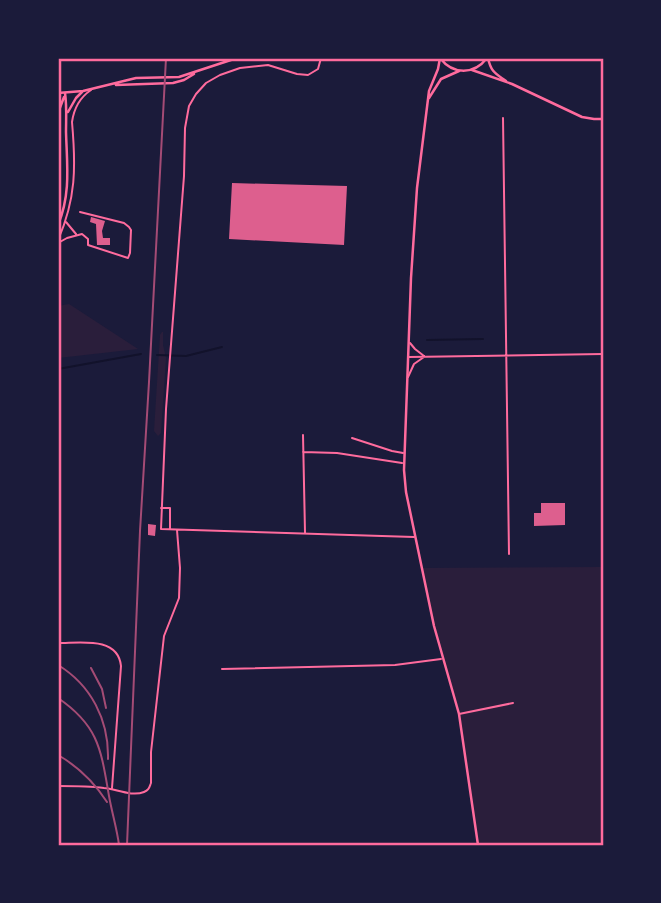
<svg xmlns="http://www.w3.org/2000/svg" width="661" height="903" viewBox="0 0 661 903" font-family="'Archivo Narrow',sans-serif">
<rect width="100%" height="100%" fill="#1b1b3a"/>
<!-- green -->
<path fill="#2a1e3b" d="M69,304l69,45 -80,9v-52z
M162,332h1v13l3,13 -5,75 -3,3 -4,-5 6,-96z
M603,567v278h-125l-19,-131 -17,-55 -21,-91z"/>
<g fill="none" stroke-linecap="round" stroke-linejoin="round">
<!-- stream -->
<path stroke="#12122b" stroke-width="2" d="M427,340l56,-1
M157,355l29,1 36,-9
M58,369l83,-15"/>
</g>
<!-- building -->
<path fill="#dd5f8e" d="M232,183l115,3 -3,59 -115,-6z
M91,217l14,4 -3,10 1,7h7v7h-13l-1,-21 -6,-2z
M541,503h24v22l-31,1v-13h7z
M148,524l8,1 -1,11 -7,-1z"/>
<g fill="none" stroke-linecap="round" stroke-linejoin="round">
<!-- minor -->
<path stroke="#ff6b9d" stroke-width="2" d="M321,58l-3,11 -10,6 -11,-1 -29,-9 -28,3 -20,7 -14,8 -10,11 -7,12 -4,22 -1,48 -18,233 -5,120 253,8
M503,118l6,436
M80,212l44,11 5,4 2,3 -1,23 -2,5 -40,-13
M66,222l10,12
M58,240c18,-41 18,-73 14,-118 2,-14 7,-24 19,-32
M58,243l9,-5 15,-4 6,5v6
M410,343l5,6 9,7
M409,357l194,-3
M408,377l6,-13 10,-7
M303,435l2,97
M352,438l40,13 11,2
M303,452l34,1 65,10
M161,508h9v20
M58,643c22,0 60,-7 63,23l-9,122
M222,669l173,-4 46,-6
M459,714l54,-11
M58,786c15,0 31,0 46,2 12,1 28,9 40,4 5,-2 5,-4 7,-9v-31l13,-116 15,-38 1,-30 -3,-38"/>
<!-- tertiary -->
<path stroke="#ff6b9d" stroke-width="2.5" d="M68,112l8,-14 6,-6
M58,113l6,-16
M58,141l1,31 -1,16
M58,225c13,-31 9,-60 8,-93 0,-13 1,-26 -1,-39"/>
<!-- secondary -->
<path stroke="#ff6b9d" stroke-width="2.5" d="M296,58h21
M440,58l-2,11 -9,22 -12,97 -6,90 -7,192 2,22 28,134 25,88 19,131
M440,58c13,17 34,17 47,0
M488,58c3,14 7,15 18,23
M472,70l40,14 70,33 12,2h9
M116,85l57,-2 11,-3 10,-6
M58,93l25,-2 53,-13 43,-1 58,-19
M429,98l12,-19 18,-8"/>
<!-- rail -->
<path stroke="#a44b75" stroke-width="2" d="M58,665c33,20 51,55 50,94
M91,668l11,21 4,19
M58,698c41,28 43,52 51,98 3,17 8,33 10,49
M58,755c21,12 36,27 49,47
M127,845l13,-314 9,-149 17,-324"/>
</g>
<!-- border -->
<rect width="661" height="903" fill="none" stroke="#1b1b3a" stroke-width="119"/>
<rect x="60" y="60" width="542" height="784" fill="none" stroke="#ff6b9d" stroke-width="2.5"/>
</svg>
